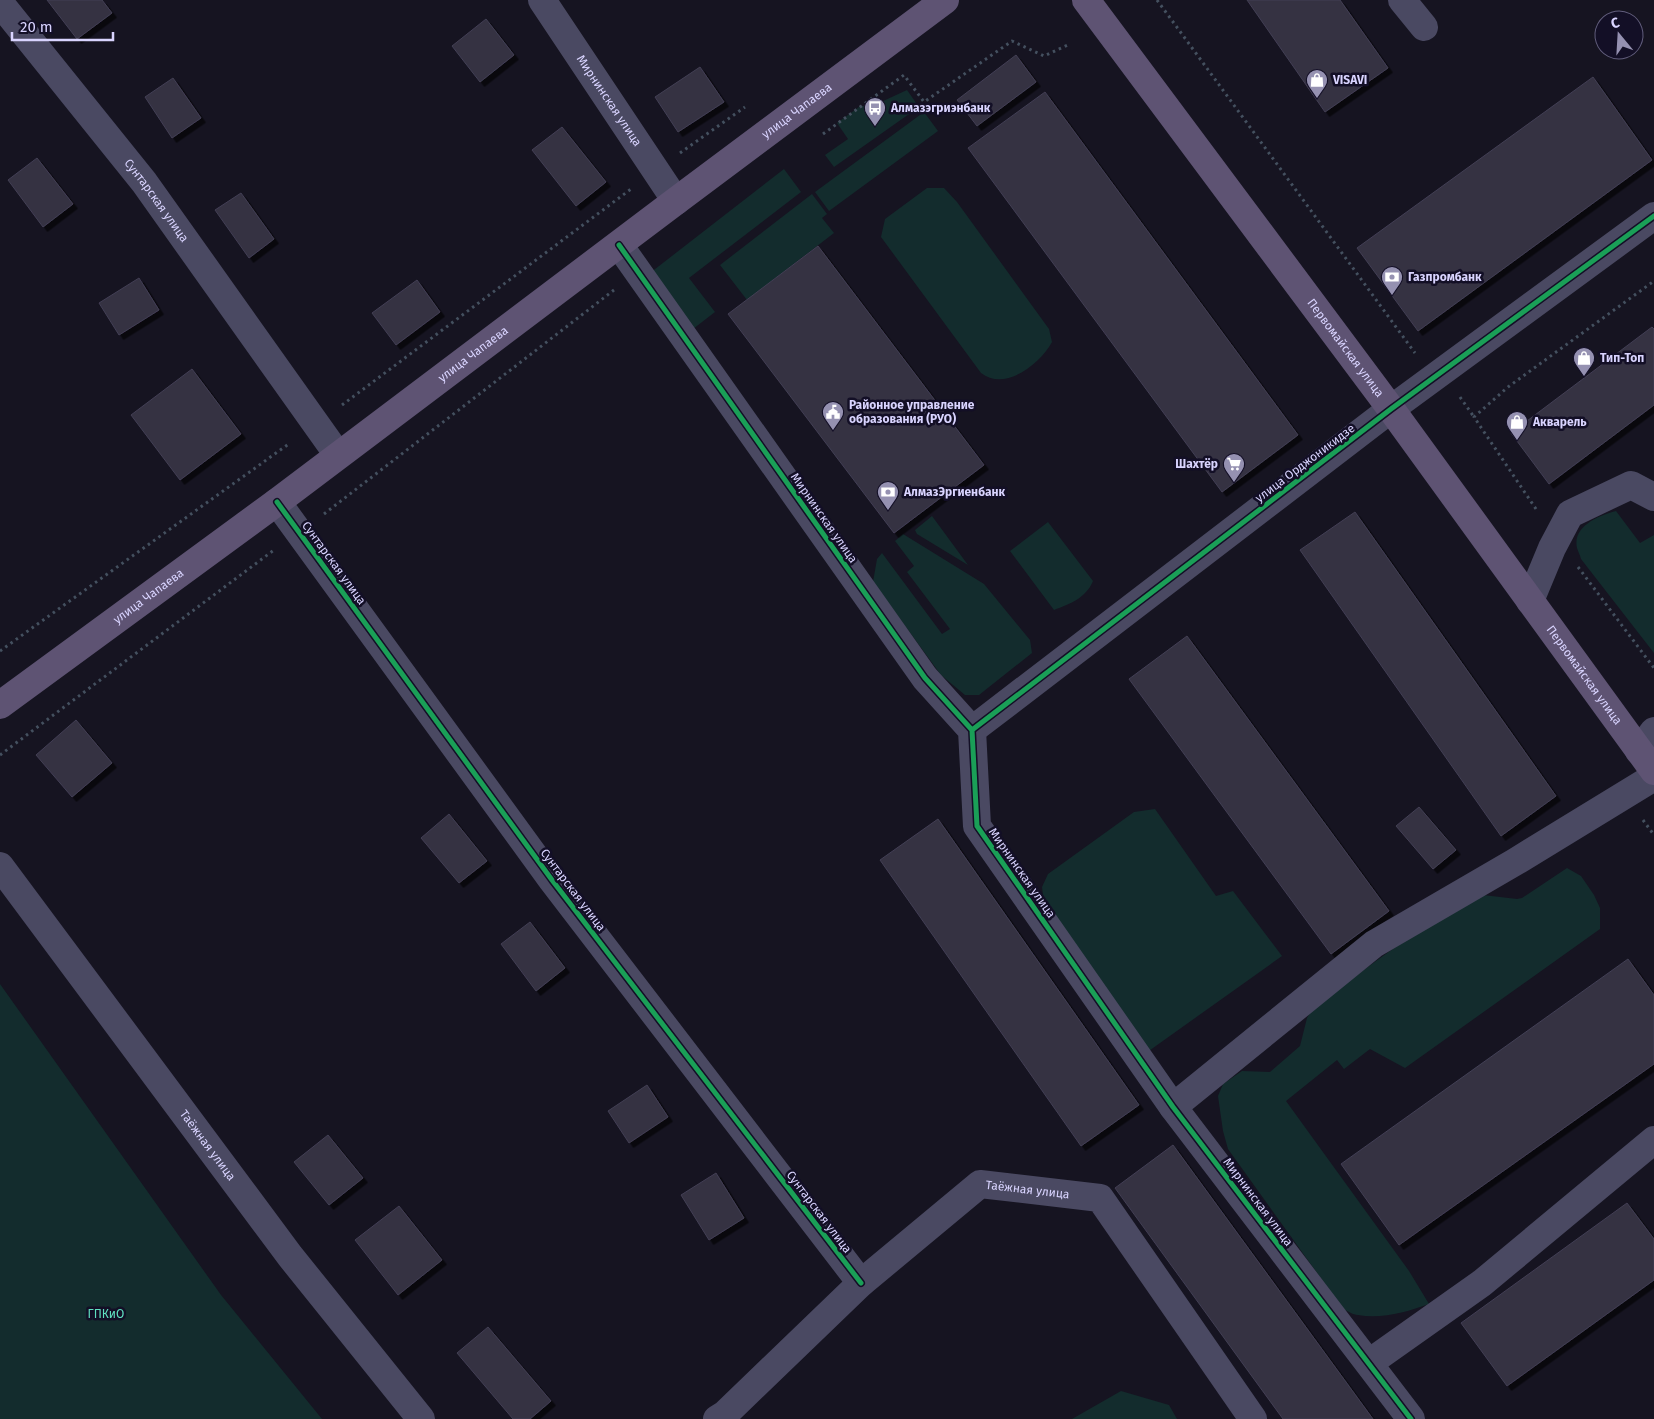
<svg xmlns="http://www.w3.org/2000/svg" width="1654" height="1419" viewBox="0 0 1654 1419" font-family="'Fira Sans',sans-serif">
<defs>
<filter id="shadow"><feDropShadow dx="4.5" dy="4.5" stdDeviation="0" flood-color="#0009"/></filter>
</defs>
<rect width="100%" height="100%" fill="#161421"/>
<!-- green -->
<path fill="#132c2d" d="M907,90l12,17 -85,60 -9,-12 23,-16 -11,-16 22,-16 22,-5z
M924,112l14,19 -109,80 -14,-19z
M784,169l17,23 -112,86 26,34 -22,17 -43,-56z
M927,188h17l13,14 92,127 3,13c-12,22 -47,50 -71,31l-100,-136 4,-18z
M812,194l15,20 -5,4 12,15 -87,67 -27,-35z
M1616,511l24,32 14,-8v118l-73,-94c-1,-4 -3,-8 -4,-11 -5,-22 23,-33 39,-37z
M932,516l36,49 -51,-31 -2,-4z
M1048,522l45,59c-7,17 -23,23 -39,29l-44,-59z
M903,534l81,50 46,56 2,13 -53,42h-14l-24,-20 -68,-93 4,-23 5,-6 60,81 8,-5 -43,-57 7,-6 -19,-25z
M1155,809l61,87 17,-5 49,65 -136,97 -102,-149 -2,-17 6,-13 86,-62z
M1567,868l14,8 13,19 6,13v21l-195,139 -35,-19 -26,20 -7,-9 -51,41 123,170 20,33c-22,8 -47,15 -71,11 -5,0 -10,-4 -15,-6l-115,-160 -5,-18 -5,-35 5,-12 19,-13 28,1 30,-26 7,-28 7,-12 149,-108 20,-3 34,4 5,-1z
M0,984l221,311 101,124h-322z
M1121,1391l48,14 8,14h-105z"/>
<!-- building -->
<path fill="#343243" stroke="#433f54" filter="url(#shadow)" d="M47,0h55l10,13 -35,26z
M1247,0h93l48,68 -63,44z
M486,19l28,36 -34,27 -28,-36z
M1016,55l20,27 -59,44 -20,-26z
M700,67l24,35 -46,30 -23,-35z
M1593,77l59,83 -234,171 -61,-83z
M173,78l28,40 -29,20 -27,-41z
M1045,92l253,343 -76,57 -254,-344z
M562,127l44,55 -30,24 -44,-56z
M37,158l36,46 -30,23 -35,-47z
M241,193l33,46 -25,19 -34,-48z
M818,246l166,219 -90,68 -166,-219z
M139,278l20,32 -40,25 -20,-32z
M417,280l23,32 -44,33 -24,-32z
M1652,327l2,2v76l-105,79 -38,-51z
M192,369l49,65 -61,46 -49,-65z
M1355,512l201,284 -55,40 -201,-286z
M1187,636l202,275 -58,43 -202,-275z
M76,720l36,43 -40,34 -36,-42z
M1419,807l37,43 -23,19 -37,-43z
M449,814l38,47 -28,22 -38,-45z
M938,819l201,286 -58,41 -201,-286z
M530,922l35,46 -29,23 -35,-47z
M1628,959l26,36v69l-255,181 -58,-81z
M647,1085l21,32 -39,26 -21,-32z
M328,1135l35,43 -34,27 -35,-43z
M1173,1145l200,274h-90l-168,-231z
M716,1173l28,45 -35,22 -28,-45z
M1627,1203l27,36v41l-147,106 -46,-63z
M399,1206l43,54 -44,35 -43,-55z
M488,1327l63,74 -21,18h-17l-56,-66z"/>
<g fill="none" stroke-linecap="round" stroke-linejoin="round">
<!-- path -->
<path stroke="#44505f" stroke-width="3" stroke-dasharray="2.5 4" stroke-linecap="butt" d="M1157,0l258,353
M823,134l81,-59 20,27 88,-61 32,15 26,-12
M680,153l65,-46
M1460,397l14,20
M342,405l289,-216
M1536,509l-62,-92 34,-30 146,-106
M324,514l290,-224
M1578,567l76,101
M0,651l290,-208
M0,755l274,-205
M1643,820l11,15"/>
<!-- minor -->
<g stroke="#4a4962" stroke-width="28">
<path id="s1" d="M542,0l134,201"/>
<path d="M1402,0l22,27"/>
<path id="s2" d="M0,3l144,179 194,273"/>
<path d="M619,245l306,433 47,52 5,96 196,281 238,312"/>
<path d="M277,502l275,378 309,403"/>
<path d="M1530,601l22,-53 18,-34 61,-29 23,12"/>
<path d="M972,730l419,-321 263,-193"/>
<path d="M1639,751l15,-20"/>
<path id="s3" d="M0,866l290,390 131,163"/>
<path d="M1173,1107l201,-163 141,-82 139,-85"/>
<path d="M1369,1363l113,-80 172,-143"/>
<path id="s4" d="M717,1419l8,-5 136,-131 119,-99 120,14 153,221"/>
</g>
<!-- major -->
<g stroke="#5e5373" stroke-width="28">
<path id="s5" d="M1086,0l305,409 263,362"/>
<path id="s6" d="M0,705l277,-203 399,-301 269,-201"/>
</g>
<!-- cycleway casing -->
<g stroke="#130f26" stroke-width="8">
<path id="cycleway" d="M619,245l306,433 47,52 5,96 196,281 238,312
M277,502l275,378 309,403
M972,730l419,-321 263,-193"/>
</g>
<!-- cycleway -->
<use href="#cycleway" stroke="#1a9f57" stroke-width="5"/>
</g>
<!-- icons -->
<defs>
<g id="shop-pin" transform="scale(1.125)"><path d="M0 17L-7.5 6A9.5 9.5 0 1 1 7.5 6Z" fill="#9591b1" stroke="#130f26"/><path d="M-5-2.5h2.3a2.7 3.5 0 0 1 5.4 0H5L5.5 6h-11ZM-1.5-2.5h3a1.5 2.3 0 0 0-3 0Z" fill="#fff"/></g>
<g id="bus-pin" transform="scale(1.125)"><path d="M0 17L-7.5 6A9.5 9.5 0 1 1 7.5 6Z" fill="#9591b1" stroke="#130f26"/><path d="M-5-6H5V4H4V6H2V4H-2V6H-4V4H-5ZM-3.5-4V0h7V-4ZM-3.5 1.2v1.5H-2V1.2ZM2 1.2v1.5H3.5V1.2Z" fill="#fff"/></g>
<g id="bank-pin" transform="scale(1.125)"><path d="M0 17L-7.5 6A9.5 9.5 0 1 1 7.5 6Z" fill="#9591b1" stroke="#130f26"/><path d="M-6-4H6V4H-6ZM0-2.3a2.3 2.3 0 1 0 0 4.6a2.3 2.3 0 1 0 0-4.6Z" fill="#fff"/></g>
<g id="civic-pin" transform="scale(1.125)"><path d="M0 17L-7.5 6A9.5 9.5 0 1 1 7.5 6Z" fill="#9591b1" stroke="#130f26"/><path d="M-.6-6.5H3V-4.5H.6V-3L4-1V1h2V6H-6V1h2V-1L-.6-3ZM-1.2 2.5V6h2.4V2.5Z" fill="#fff"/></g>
<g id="supermarket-pin" transform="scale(1.125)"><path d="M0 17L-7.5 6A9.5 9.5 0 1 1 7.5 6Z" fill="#9591b1" stroke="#130f26"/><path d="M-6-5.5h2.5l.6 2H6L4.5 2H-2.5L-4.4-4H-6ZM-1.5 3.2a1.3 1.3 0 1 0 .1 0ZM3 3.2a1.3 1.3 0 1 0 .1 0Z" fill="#fff"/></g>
</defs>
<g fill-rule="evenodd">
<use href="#shop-pin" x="1317" y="80"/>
<use href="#bus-pin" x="875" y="108"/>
<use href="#bank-pin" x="1392" y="277"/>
<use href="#shop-pin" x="1584" y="358"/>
<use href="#civic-pin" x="833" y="412"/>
<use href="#shop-pin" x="1517" y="422"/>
<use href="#supermarket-pin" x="1234" y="464"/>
<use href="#bank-pin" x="888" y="492"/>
</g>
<g text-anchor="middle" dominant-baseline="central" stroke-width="5" stroke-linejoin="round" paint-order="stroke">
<!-- poi labels -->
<g font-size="12" font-weight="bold" fill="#d9d4ff" stroke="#130f26" text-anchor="start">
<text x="1333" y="80">VISAVI</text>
<text x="891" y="108">Алмазэгриэнбанк</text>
<text x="1408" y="277">Газпромбанк</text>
<text x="1600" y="358">Тип-Топ</text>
<text x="849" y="405">Районное управление<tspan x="849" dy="14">образования (РУО)</tspan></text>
<text x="1533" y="422">Акварель</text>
<text x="1218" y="464" text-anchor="end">Шахтёр</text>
<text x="904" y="492">АлмазЭргиенбанк</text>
</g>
<!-- street labels -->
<g font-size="12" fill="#d9d4ff" stroke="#130f26">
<text stroke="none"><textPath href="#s1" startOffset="121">Мирнинская улица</textPath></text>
<text stroke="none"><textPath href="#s6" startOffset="994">улица Чапаева</textPath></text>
<text stroke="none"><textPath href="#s2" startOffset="252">Сунтарская улица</textPath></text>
<text stroke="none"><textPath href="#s5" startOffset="434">Первомайская улица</textPath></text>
<text stroke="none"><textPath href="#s6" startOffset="589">улица Чапаева</textPath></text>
<text transform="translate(1305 463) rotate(-37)">улица Орджоникидзе</text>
<text transform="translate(824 518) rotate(55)">Мирнинская улица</text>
<text transform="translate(334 563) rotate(54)">Сунтарская улица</text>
<text stroke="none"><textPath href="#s6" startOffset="184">улица Чапаева</textPath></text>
<text stroke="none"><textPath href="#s5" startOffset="839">Первомайская улица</textPath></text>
<text transform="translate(1022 873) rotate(55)">Мирнинская улица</text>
<text transform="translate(573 890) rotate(53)">Сунтарская улица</text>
<text stroke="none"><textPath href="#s3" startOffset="348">Таёжная улица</textPath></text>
<text stroke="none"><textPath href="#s4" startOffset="401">Таёжная улица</textPath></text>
<text transform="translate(1258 1202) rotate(53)">Мирнинская улица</text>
<text transform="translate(819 1212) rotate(53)">Сунтарская улица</text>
</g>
<!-- park labels -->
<g font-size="12" fill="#5fe0c0" stroke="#130f26">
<text x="106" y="1314">ГПКиО</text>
</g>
</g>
<!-- north arrow -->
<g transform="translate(1619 35) rotate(342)"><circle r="24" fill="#130f26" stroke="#625e7d"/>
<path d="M0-4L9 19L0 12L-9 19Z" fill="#9591b1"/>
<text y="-8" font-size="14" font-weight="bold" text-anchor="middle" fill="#d9d4ff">С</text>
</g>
<!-- scale -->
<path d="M12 32v8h101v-8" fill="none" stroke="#d9d4ff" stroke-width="2.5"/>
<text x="20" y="32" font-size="15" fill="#d9d4ff" stroke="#130f26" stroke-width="4" paint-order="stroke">20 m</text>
</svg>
